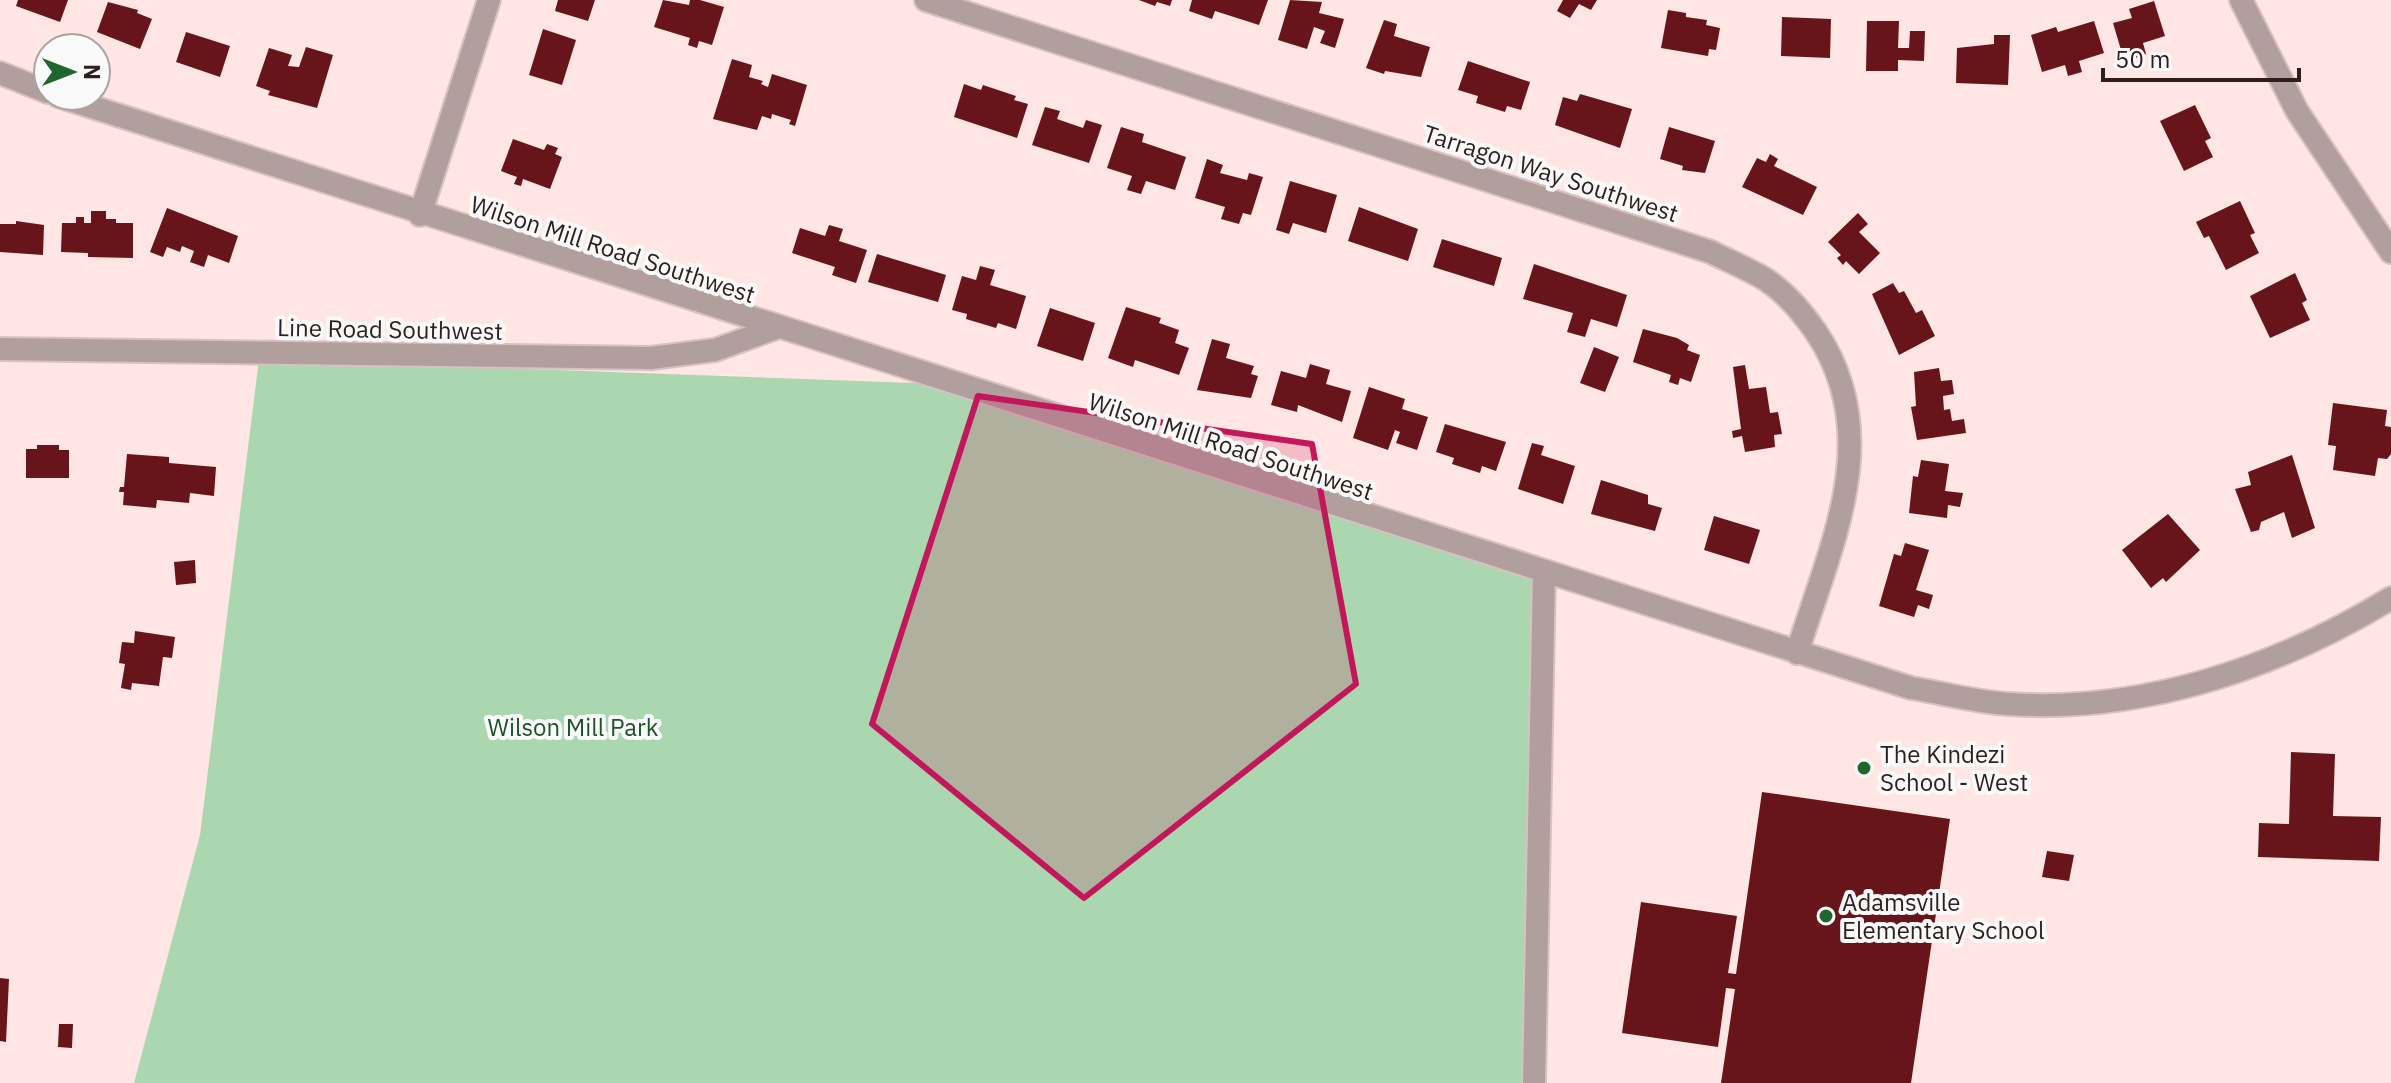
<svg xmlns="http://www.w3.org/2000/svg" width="2391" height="1083" viewBox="0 0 2391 1083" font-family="'IBM Plex Sans',sans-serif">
<rect width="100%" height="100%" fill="#ffe5e3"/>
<!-- green -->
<path fill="#abd7b0" d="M259,359l682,25 615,190 -26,440v69h-1396l66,-248z"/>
<!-- building -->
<path fill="#68141b" d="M18,0h50l-8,22 -44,-16z
M558,0h37l-7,21 -33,-10z
M663,0l26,5 1,-5h10l24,7 -12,38 -13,-4 -2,7 -9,-3 2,-7 -36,-11z
M1139,0h33l-2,6 -13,-4 -2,4z
M1192,0h76l-9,25 -44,-14 -3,8 -23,-8z
M1290,0l32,2 -3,11 25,6 -9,29 -15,-5 5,-12 -11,-4 -7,22 -29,-9z
M1563,0h34l-6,10 -12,-6 -9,14 -13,-7z
M2154,1l11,35 -22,7 3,11 -13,5 -4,-11 -8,2 -8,-27 19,-5 -3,-9z
M108,2l30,8 -1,3 15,6 -12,30 -43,-17z
M1668,10l18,3v4l21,3 -1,5 14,3 -4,22 -7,-1 -1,7 -47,-8z
M1782,17l49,2 -1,39 -49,-2z
M1384,20l13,4 -3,12 36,11 -9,30 -36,-6 -1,3 -18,-6z
M1867,21h32l-1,27h11l1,-17h15l-1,30 -26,-1v11h-32z
M2094,21l10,32 -25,8 3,11 -14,4 -3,-11 -23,7 -11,-37 25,-8 2,5z
M543,29l33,11 -14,45 -33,-10z
M186,32l44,14 -10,31 -44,-15z
M1994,35h16l-2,50 -52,-2 1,-35 37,-4z
M306,47l27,8 -16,53 -49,-13 2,-4 -14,-5 13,-38 23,7 -4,11 11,1z
M732,59l20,6 -3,12 14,4 -2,3 7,3 4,-13 35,11 -12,41 -6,-2 2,-4 -19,-6 -1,5 -9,-3 -5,14 -44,-11z
M1468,61l62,21 -9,28 -14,-4 -2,6 -29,-9 2,-7 -20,-6z
M964,84l17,6 2,-5 33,11 -2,4 14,4 -11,34 -63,-21z
M1580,94l52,15 -12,39 -65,-23 8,-28 14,4z
M2195,105l16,33 -6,3 8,16 -29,14 -24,-50z
M1045,107l15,4 -3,8 26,9 3,-8 16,5 -13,38 -57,-18z
M1121,127l23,7 -2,8 44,15 -11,33 -29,-9 -5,13 -14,-4 5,-14 -25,-8z
M1669,127l46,14 -10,32 -23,-3 1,-4 -23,-7z
M513,139l31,11 3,-6 11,4 -3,6 7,3 -12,32 -27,-10 -2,7 -7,-2 3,-7 -16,-6z
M1770,154l8,5 -4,7 43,21 -14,28 -61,-28 15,-29 9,4z
M1207,159l16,6 -3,8 27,7 2,-7 14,4 -12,38 -8,-2 -4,11 -18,-5 4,-12 -30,-9z
M1290,181l47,14 -11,38 -33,-10 -4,11 -13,-4z
M2240,201l15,32 -5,2 9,18 -33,17 -17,-34 -5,2 -8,-16z
M1359,207l59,22 -10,32 -60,-20z
M167,208l71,28 -9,27 -21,-8 -4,12 -14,-5 4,-11 -12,-5 -2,6 -13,-5 -4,10 -13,-5z
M91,211h15v8h10v4h17v35l-45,-1v-4l-27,-1 1,-29h14v-6h8v6h7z
M1858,213l10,11 -9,8 21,21 -21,21 -13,-13 -3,4 -6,-7 4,-3 -13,-13z
M16,221l28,4 -1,30 -43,-3v-28h16z
M829,225l14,4 -4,12 28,9 -11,33 -24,-8 3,-8 -43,-14 8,-25 25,8z
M1442,239l60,19 -8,28 -61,-19z
M877,254l69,21 -8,27 -70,-20z
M1534,264l93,31 -10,32 -26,-8 -6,18 -18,-5 6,-19 -50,-14z
M980,266l15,4 -5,15 36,11 -10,33 -18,-6 -2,5 -30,-9 1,-5 -15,-4 10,-34 14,4z
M2295,273l12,27 -5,3 8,17 -40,18 -20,-42z
M1893,283l6,10 5,-2 12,22 6,-3 13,26 -36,19 -27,-61z
M1126,307l35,11 -2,5 20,7 -4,13 14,5 -10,27 -44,-15 -2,7 -25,-9z
M1050,308l45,15 -12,38 -46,-15z
M1643,329l34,9 12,7 -2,5 13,5 -9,27 -11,-4 -2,7 -9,-3 2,-7 -38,-13z
M1212,339l18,5 -4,14 28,8 -3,8 7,2 -7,22 -54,-8z
M1594,347l25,10 -14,35 -25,-9z
M1310,364l20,6 -4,14 25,7 -9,31 -44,-17 -1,7 -26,-7 10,-34 25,7z
M1745,365l4,24 17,-2 4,26 8,-1 4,22 -8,1 1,12 -30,5 -3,-16 -9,2 -1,-7 9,-2 -8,-62z
M1939,368l2,13 11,-1 2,14 -11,2 1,14 6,-1 2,12 12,-2 2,14 -49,7 -6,-33 5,-1 -2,-34z
M1369,387l36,12 -3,10 26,8 -11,33 -21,-7 4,-11 -5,-2 -7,20 -35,-12z
M2333,403l54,7 -2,16 6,1v27l-4,5 -9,-1 -3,18 -42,-6 3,-24 -8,-1z
M1445,424l61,18 -10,29 -14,-5 -2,7 -28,-9 2,-6 -18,-6z
M1532,443l12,3 -3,9 34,11 -12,38 -45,-15z
M37,445h22v5h10v28h-43v-29h11z
M127,454l42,3v6l47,4 -2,29 -24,-3 -1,10 -32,-3 -1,8 -33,-3 1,-13h-5l1,-5h4z
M2292,455l23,73 -23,10 -8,-26 -23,10 -2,8 -8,2 -16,-43 16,-4 -3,-13z
M1921,460l28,4 -4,27 18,2 -3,14 -12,-2 -1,13 -38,-5 4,-37 5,1z
M1601,480l47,15v9l14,4 -7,23 -64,-17z
M2168,514l32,36 -34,32 -3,-4 -12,10 -29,-38z
M1714,516l46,14 -11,34 -45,-14z
M1905,543l24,7 -13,40 17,5 -4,14 -11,-4 -4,12 -35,-11 15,-52 7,2z
M195,560l1,23 -20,2 -2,-23z
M135,631l40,6 -3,21 -9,-1 -4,29 -27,-3 -1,7 -10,-2 4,-24 -6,-1 3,-21 12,1z
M2291,752l44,2 -2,62 48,1 -2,44 -121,-4 1,-34 30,1z
M1762,792l188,27 -39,264h-190l14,-94 -9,-1 -8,59 -96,-14 19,-131 96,14 -9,57 8,1z
M2047,851l27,4 -5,26 -27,-4z
M0,978l9,1 -3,63 -6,-1z
M59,1024h14l-1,24 -14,-1z"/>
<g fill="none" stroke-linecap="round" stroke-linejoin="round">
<!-- minor casing -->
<g stroke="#d9c1c0" stroke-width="26">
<path id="minor" d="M926,0l785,252c18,9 37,17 54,27 20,13 38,34 51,53 70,104 14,214 -19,321
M0,73l48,19
M58,96l1853,592c32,5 65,14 97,16 135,9 269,-36 383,-106
M420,215l69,-215
M0,349l651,9 64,-8 61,-22
M1534,1083l10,-510"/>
</g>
<!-- tertiary casing -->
<g stroke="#d9c1c0" stroke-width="26">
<path id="tertiary" d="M2241,0l56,111 94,141"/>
</g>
<!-- minor -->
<use href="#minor" stroke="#b19f9e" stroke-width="22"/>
<!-- tertiary -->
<use href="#tertiary" stroke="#b19f9e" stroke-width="22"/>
</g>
<!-- marked area -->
<path fill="#c2185b" fill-opacity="0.2" stroke="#c2185b" stroke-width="6" stroke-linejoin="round" d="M978,396l334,48 44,240 -272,214 -212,-174z"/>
<!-- markers -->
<g fill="#206631" stroke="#f9f9f9" stroke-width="3">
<circle cx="1864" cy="768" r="8"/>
<circle cx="1826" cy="916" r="8"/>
</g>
<g text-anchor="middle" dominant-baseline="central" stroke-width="8" stroke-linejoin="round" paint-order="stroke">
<!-- street labels -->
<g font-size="24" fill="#2e1f1e" stroke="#f9f9f9">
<text transform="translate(1551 173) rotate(18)">Tarragon Way Southwest</text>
<text transform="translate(613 249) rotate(18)">Wilson Mill Road Southwest</text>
<text transform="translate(390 329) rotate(1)">Line Road Southwest</text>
<text transform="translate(1231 446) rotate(18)">Wilson Mill Road Southwest</text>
</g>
<!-- park labels -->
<g font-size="24" fill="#1e532a" stroke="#f9f9f9">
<text x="573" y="727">Wilson Mill Park</text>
</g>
<!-- poi labels -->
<g font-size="24" fill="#2e1f1e" stroke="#f9f9f9" text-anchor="start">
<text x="1880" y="754">The Kindezi<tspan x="1880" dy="28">School - West</tspan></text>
<text x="1842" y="902">Adamsville<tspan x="1842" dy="28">Elementary School</tspan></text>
</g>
</g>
<!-- north arrow -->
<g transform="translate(72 72) rotate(90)"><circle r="38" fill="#f9f9f9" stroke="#a8a2a1" stroke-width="2"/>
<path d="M0-6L14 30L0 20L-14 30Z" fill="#206631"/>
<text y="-12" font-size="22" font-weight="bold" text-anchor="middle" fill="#2e1f1e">N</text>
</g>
<!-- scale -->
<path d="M2103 68v12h196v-12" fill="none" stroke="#2e1f1e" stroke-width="4"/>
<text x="2115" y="68" font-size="24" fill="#2e1f1e" stroke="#f9f9f9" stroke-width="6" paint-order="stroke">50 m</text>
</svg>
